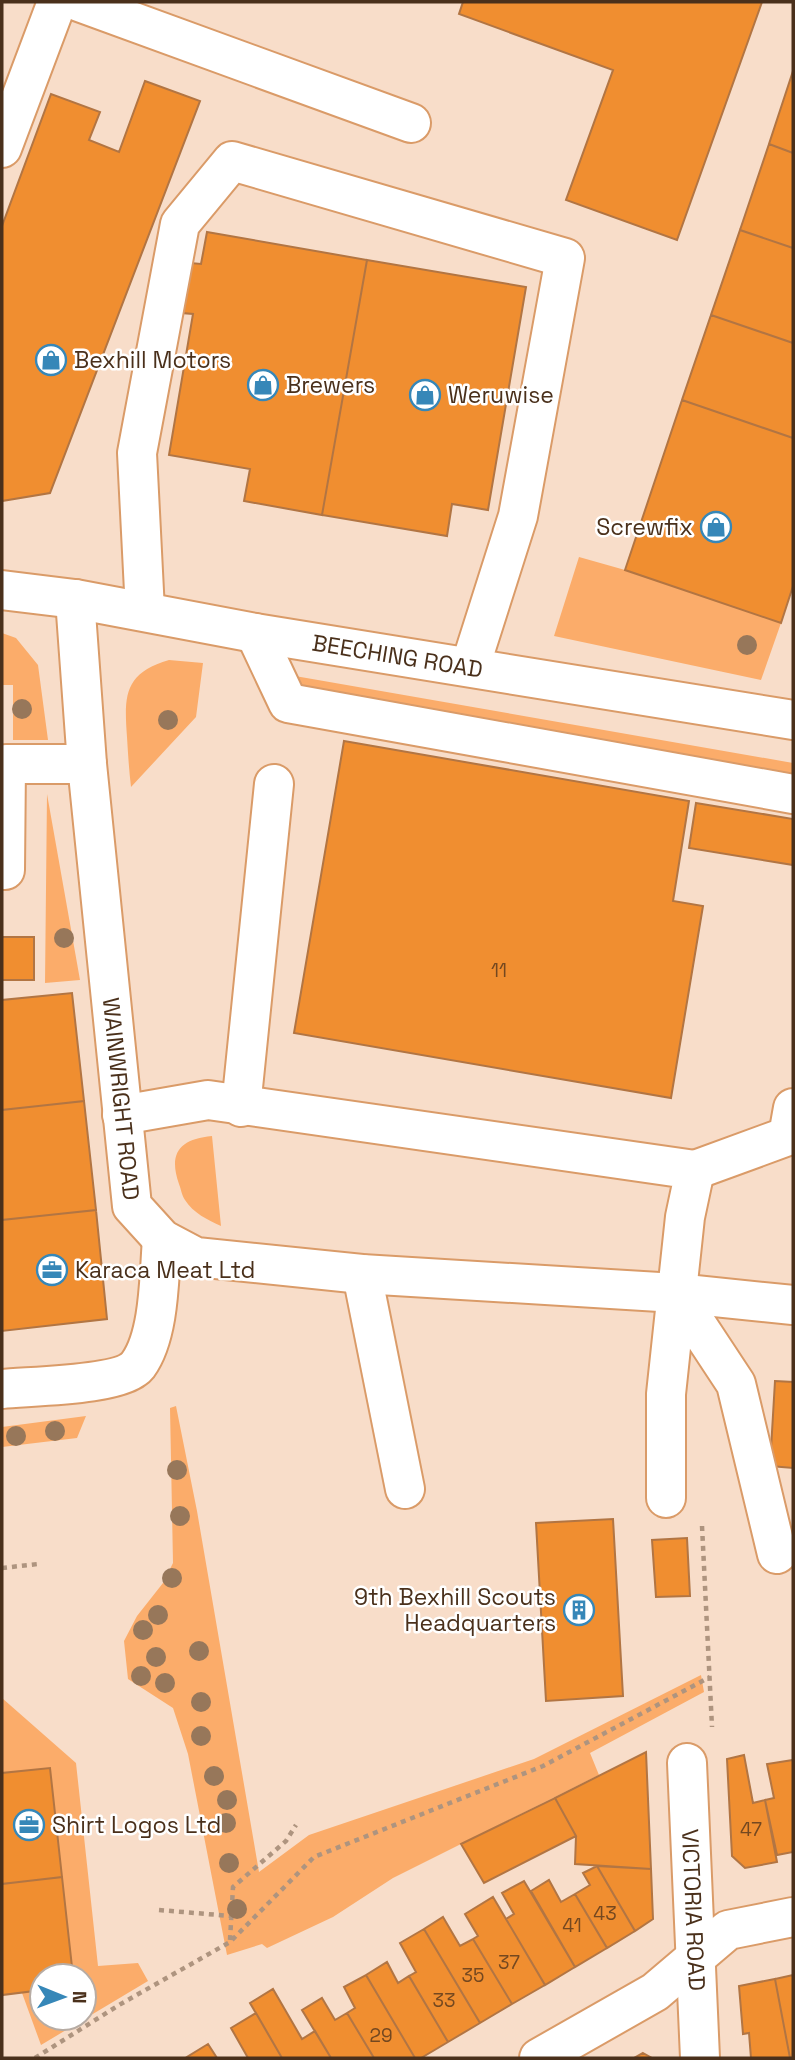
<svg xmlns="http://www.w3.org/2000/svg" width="795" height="2060" viewBox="0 0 795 2060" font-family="'Space Grotesk',sans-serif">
<rect width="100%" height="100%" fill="#f8ddc9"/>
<!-- green -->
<path fill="#fbac6a" d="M579,557l46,13 156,53 -20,57 -207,-44z
M2,633l14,5 22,27 10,75h-35v-55h-11z
M169,660l34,3 -7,54 -65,70c-2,-17 -3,-33 -4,-50 -3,-41 -3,-64 42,-77z
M295,676l498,87v11l-487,-83z
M47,794l33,186 -35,3z
M212,1136l9,90c-13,-6 -28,-13 -36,-26 -3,-4 -4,-11 -6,-16 -11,-31 1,-45 33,-48z
M176,1406l21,105 62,361 50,-37 225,-76 167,-84 3,17 -114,61 9,22 -206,103 -60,39 -66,31 -5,-4 -35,11 -39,-201 -15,-46 -45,-29 -4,-38 13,-25 26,-33 10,-20 -3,-155z
M86,1416l-9,22 -75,9v-20z
M2,1698l74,65 22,203 40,-3 10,18 -107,64 -19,-52 20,-3v28h42v-42h-11l-23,-207 -48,4z"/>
<!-- building -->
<path fill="#f08e30" stroke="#b27543" stroke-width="2" d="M463,2h299l-85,238 -111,-40 47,-130 -154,-56z
M793,71v82l-24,-9z
M145,81l55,20 -150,392 -48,8v-275l49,-132 49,18 -11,28 30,12z
M769,144l24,9v95l-53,-18z
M740,230l53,18v95l-82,-28z
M207,232l160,28 -45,255 -78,-14 6,-32 -81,-14 24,-141 -11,-1 9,-50 10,1z
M367,260l159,27 -38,223 -36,-6 -5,32 -125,-21z
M711,315l82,28v95l-111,-38z
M682,400l111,38v148l-12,37 -156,-53z
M344,741l345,60 -16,100 30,5 -32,192 -377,-65z
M696,803l97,16v46l-104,-17z
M2,937h32v43h-32z
M72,993l12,108 -82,9v-110z
M84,1101l12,109 -94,10v-110z
M96,1210l11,109 -105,12v-111z
M775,1381l18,1v86l-23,-2z
M613,1519l10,177 -77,5 -10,-178z
M687,1538l3,58 -34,1 -4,-57z
M646,1752l5,117 -76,-5 1,-28 -21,-38z
M744,1755l9,48 12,-3 12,62 -32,6 -13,-12 -5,-97z
M793,1760v92l-16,3 -12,-55 9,-2 -7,-34z
M50,1768l12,109 -60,7v-111z
M555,1798l21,38 -92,47 -23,-39z
M597,1866l38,65 -28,17 -32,-54 15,-9 -7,-12z
M597,1866l54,3 2,50 -18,12z
M62,1877l11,99h-31v14l-40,5v-111z
M549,1880l12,22 14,-8 32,54 -32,19 -44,-76z
M524,1881l51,86 -30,18 -39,-66 8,-5 -12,-21z
M493,1897l52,88 -33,19 -39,-65 5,-3 -13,-22z
M443,1917l17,29 13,-7 39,65 -32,19 -56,-94z
M424,1929l56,94 -32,19 -39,-66 7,-4 -16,-29z
M387,1962l11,21 11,-7 39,66 -27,16h-6l-49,-83z
M366,1975l49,83h-41l-27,-45 8,-5 -11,-21z
M793,1975v83h-3l-15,-79z
M775,1979l15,79h-39l-2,-25 -6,1 -4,-48z
M273,1989l29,50 13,-8 16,27h-49l-32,-55z
M322,1998l13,22 12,-7 27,45h-43l-29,-48z
M256,2013l26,45h-34l-17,-30z
M208,2044l9,14h-29l-1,-1z
M643,2053l9,5h-18z"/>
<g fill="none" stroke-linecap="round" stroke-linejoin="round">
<!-- minor casing -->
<g stroke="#da9b68" stroke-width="42">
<g id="minor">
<path d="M79,2l332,121"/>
<path d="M2,148l55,-146"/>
<path id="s1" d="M2,590l73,9 180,34 538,87"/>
<path id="s2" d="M75,599l12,165 45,442 30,33 34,18 166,17 314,19 117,12"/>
<path d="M145,611l-8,-158 43,-229 52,-63 333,97 -47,258 -48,151"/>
<path d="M255,633l33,70 505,91"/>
<path d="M2,870h3l1,-106h81"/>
<path d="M241,1107l33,-323"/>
<path d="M122,1115l86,-15 487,70 -10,47 -19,177v104"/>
<path d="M695,1170l93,-34 5,-28"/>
<path d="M362,1274l43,215"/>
<path d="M676,1293l60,91 41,170"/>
<path d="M2,1389c27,-3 120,-3 136,-24 22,-30 21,-90 24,-126"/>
<path id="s3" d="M687,1763l13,295"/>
<path d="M539,2058l116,-66 73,-62 65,-13"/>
</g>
</g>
<!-- path -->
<path stroke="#ae947f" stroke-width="4.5" stroke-dasharray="5 5" stroke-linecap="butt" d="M702,1526l10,201
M2,1568l36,-4
M159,1910l72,6
M230,1940l3,-53 53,-46 10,-16
M35,2058l84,-53 111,-63 84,-85 229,-91 167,-89"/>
<!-- minor -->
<use href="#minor" stroke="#fff" stroke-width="38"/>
</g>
<!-- trees -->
<g fill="#97775a">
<circle cx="747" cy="645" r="10"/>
<circle cx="22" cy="709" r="10"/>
<circle cx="168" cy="720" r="10"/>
<circle cx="64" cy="938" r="10"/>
<circle cx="55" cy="1431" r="10"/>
<circle cx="16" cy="1436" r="10"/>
<circle cx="177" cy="1470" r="10"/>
<circle cx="180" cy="1516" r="10"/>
<circle cx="172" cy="1578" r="10"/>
<circle cx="158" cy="1615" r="10"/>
<circle cx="143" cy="1630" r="10"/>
<circle cx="199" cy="1651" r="10"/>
<circle cx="156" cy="1657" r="10"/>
<circle cx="141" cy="1676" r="10"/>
<circle cx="165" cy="1683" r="10"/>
<circle cx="201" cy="1702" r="10"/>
<circle cx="201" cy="1736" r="10"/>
<circle cx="214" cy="1776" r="10"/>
<circle cx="227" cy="1800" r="10"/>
<circle cx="226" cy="1823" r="10"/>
<circle cx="229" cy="1863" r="10"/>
<circle cx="237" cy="1909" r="10"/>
</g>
<!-- icons -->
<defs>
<g id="shop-ring" transform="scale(1.575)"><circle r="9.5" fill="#fff" stroke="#3687b8" stroke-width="1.5"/><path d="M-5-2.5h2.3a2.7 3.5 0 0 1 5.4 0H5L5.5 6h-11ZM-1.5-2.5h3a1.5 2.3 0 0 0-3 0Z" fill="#3687b8"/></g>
<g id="office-ring" transform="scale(1.575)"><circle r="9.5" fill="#fff" stroke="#3687b8" stroke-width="1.5"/><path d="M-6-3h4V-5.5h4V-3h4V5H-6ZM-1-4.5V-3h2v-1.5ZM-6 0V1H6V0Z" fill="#3687b8"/></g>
<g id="building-ring" transform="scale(1.575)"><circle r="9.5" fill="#fff" stroke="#3687b8" stroke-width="1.5"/><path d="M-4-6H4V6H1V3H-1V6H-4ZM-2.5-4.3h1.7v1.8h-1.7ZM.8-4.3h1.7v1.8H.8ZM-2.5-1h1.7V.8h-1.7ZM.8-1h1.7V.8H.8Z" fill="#3687b8"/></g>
</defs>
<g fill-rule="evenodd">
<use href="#shop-ring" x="51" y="360"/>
<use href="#shop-ring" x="263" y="385"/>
<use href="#shop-ring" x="425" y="395"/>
<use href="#shop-ring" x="716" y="527"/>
<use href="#office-ring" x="52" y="1270"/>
<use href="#building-ring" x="579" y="1610"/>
<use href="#office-ring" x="29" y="1825"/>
</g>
<g text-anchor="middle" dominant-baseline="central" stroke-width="5" stroke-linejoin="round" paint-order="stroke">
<!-- number labels -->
<g font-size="19" fill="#744820">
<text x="499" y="970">11</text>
<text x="751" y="1829">47</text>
<text x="605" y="1913">43</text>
<text x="572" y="1925">41</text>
<text x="509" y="1962">37</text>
<text x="473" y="1975">35</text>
<text x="444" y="2000">33</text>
<text x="381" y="2035">29</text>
</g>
<!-- poi labels -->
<g font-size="23" fill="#4a301b" stroke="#fff" text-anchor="start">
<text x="74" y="360">Bexhill Motors</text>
<text x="286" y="385">Brewers</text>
<text x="448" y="395">Weruwise</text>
<text x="693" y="527" text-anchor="end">Screwfix</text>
<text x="75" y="1270">Karaca Meat Ltd</text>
<text x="556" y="1597" text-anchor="end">9th Bexhill Scouts<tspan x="556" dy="26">Headquarters</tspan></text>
<text x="52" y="1825">Shirt Logos Ltd</text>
</g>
<!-- street labels -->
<g font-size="23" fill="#4a301b" stroke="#fff">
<text stroke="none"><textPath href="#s1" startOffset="401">BEECHING ROAD</textPath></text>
<text stroke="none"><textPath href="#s2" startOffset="502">WAINWRIGHT ROAD</textPath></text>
<text stroke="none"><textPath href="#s3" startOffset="147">VICTORIA ROAD</textPath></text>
</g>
</g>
<!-- border -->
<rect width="795" height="2060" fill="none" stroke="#4a301b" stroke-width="7"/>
<!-- north arrow -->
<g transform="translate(63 1997) rotate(91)"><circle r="33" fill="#ffffff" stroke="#b7aca4" stroke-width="2"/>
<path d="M0-5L12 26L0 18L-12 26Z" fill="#3687b8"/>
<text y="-10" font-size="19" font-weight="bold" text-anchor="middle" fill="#4a301b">N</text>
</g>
</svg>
